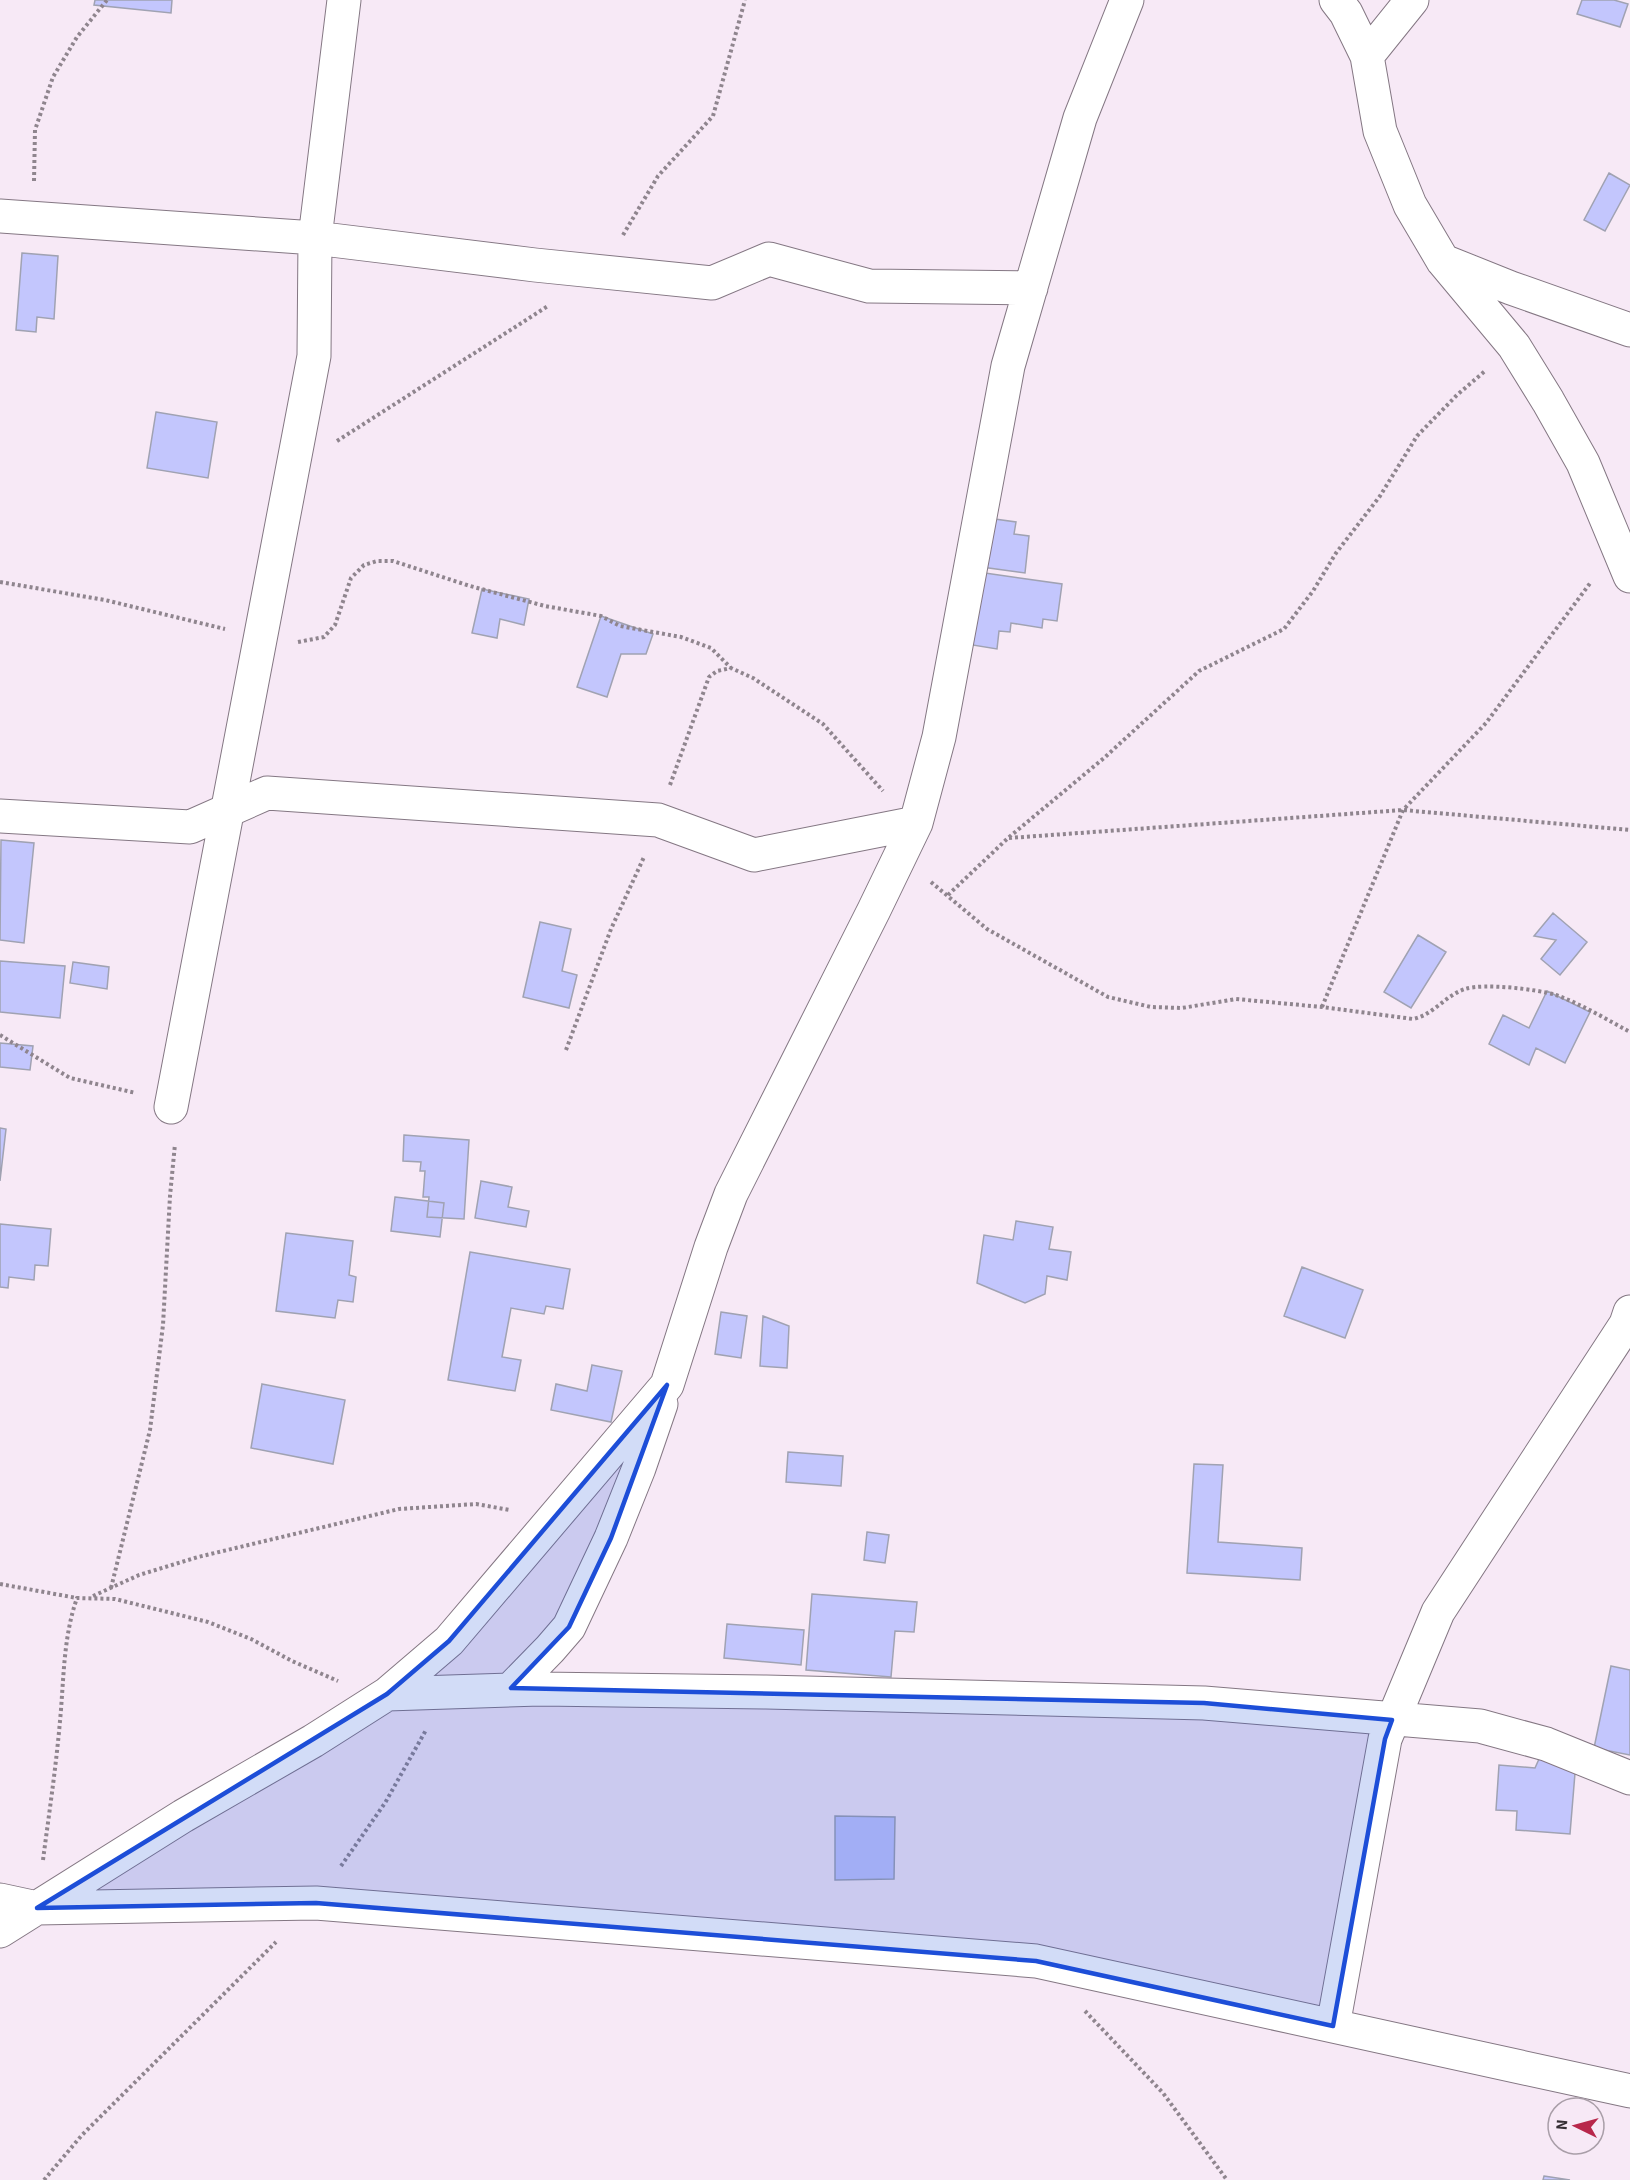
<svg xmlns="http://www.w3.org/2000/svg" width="1630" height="2180" viewBox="0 0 1630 2180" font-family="'Source Sans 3',sans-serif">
<rect width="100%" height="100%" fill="#f7e9f6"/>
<!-- building -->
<path fill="#c3c6fd" stroke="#a0a2b2" stroke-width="1.5" d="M95,0h77l-1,13 -77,-8z
M1582,0h32l14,4 -8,23 -43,-13z
M1609,173l21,12 -25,46 -21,-11z
M22,253l36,3 -4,63 -17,-2 -1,15 -20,-2z
M156,412l61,10 -9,56 -61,-10z
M973,516l43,6 -2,12 15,2 -4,37 -58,-8z
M971,571l91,13 -5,37 -14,-2 -1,9 -31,-5 -1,9 -11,-1 -2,18 -37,-6z
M482,589l47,10 -5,26 -24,-6 -3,19 -25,-5z
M601,616l52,18 -7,20h-25l-14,43 -30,-10z
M1,840l33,3 -10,100 -24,-3z
M1553,913l34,29 -27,33 -19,-16 15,-19 -22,-4z
M540,922l31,7 -9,42 15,4 -8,33 -46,-11z
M1418,935l28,17 -35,56 -27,-16z
M0,961l65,5 -5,52 -60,-6z
M73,962l36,5 -2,22 -37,-6z
M1547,991l43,21 -25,51 -29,-15 -7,17 -40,-21 14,-29 26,13z
M0,1043l33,3 -3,24 -30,-3z
M0,1128l6,1 -6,52z
M404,1135l65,5 -5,79 -37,-2 2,-20h-6l2,-26h-5l1,-9 -18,-1z
M481,1181l31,6 -4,20 21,4 -3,16 -51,-9z
M395,1197l49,6 -4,34 -49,-6z
M1016,1221l37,6 -4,22 22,3 -4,28 -20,-4 -2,18 -20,9 -48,-20 7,-48 29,5z
M0,1224l51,5 -3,37 -13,-1 -1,15 -25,-3 -1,11 -8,-1z
M286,1233l67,8 -4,34 7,2 -3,25 -15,-2 -3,18 -59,-7z
M470,1252l100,17 -7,40 -17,-3 -2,8 -33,-6 -9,49 19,3 -6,31 -67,-11z
M1302,1267l61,23 -18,48 -61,-22z
M721,1312l26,4 -6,42 -26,-4z
M763,1316l26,10 -2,42 -27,-2z
M592,1365l30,6 -11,51 -60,-12 5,-26 31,7z
M262,1384l83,16 -12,64 -82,-16z
M788,1452l55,4 -2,30 -55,-4z
M1194,1464l29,1 -5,77 84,6 -2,32 -113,-7z
M867,1532l22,3 -4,28 -21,-3z
M812,1594l105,8 -3,30 -19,-1 -4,46 -85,-7z
M727,1624l77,6 -3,35 -77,-7z
M1611,1666l19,4v85l-36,-7z
M1539,1759l37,2 -6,73 -54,-4 1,-19 -21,-1 3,-45 36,3z
M835,1816l60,1 -1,62 -59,1z
M1544,2176l26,4h-27z"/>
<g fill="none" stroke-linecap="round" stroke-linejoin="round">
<!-- minor casing -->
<g stroke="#847783" stroke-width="35">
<path id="minor" d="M1336,0l10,13 21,43 13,75 30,74 33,56 71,85 34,55 35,62 47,113
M1367,56l45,-56
M0,216l315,22 220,27 177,18 57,-24 100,27 162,2
M1446,262l65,26 119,42
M0,816l190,11 77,-34 391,27 96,35 162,-32
M171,1107l143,-751 1,-118 29,-238
M510,1690l40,-41 19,-22 42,-89 28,-70 22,-64
M387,1694l153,-5 226,3 438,11 276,23 66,18 84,34
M0,1900l37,8 279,-5 720,58 594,130
M0,1931l183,-115 130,-75 74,-47 62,-53 218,-256 44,-138 20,-53 143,-284 42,-87 23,-86 69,-371 72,-248 47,-118
M1333,2026l52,-287 53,-127 188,-288 4,-12"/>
</g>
<!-- path -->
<path stroke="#8f858e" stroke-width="4" stroke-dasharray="3 3" stroke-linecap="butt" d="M34,181l1,-51 18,-53 24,-40 30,-37
M623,235l35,-59 55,-60 32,-116
M337,441l211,-135
M0,582l105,18 120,29
M298,642l26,-5 11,-12 16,-47 13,-13 13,-4h16l77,25 75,20 56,10 19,10 61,11 30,11 20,20
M670,785l39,-108 8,-6 14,-3 22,10 70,46 60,67
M1009,838l394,-28 227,20
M931,882l56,47 121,68 43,10 31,1 54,-9 86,8 91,12c20,-4 33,-24 52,-30 19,-6 71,0 91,6 25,9 50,24 74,37
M948,895l60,-57 96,-80 95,-87 85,-42 29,-38 23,-38 44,-57 37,-60 40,-41 28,-24
M1322,1007l81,-197 83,-87 105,-141
M0,1035l70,43 66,15
M566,1050l45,-121 33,-72
M0,1584l77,14
M111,1588l39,-158 13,-105 7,-129 5,-52
M93,1596l46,-21 59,-18 201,-48 77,-5 34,6
M43,1860c6,-46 13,-93 17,-139 4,-42 3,-83 17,-123l38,1 93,23 43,17 41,22 46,20
M341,1866l44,-63 41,-73
M1085,2011l78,82 64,87
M44,2180l38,-45 194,-193"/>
<!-- minor -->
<use href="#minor" stroke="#fff" stroke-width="33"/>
</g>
<!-- marked area -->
<path fill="#1d4ed8" fill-opacity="0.2" stroke="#1d4ed8" stroke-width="4.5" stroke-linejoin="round" d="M667,1385l-56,153 -42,89 -58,61 693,15 188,17 -7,19 -52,287 -297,-65 -720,-58 -279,5 350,-214 62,-53z"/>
<!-- north arrow -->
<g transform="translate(1576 2126) rotate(275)"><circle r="28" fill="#f7e9f6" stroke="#a99ea8" stroke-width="1.5"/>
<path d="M0-4.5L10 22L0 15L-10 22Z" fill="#b8274b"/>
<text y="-9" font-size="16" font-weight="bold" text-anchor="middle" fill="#342e33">N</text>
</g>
</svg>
